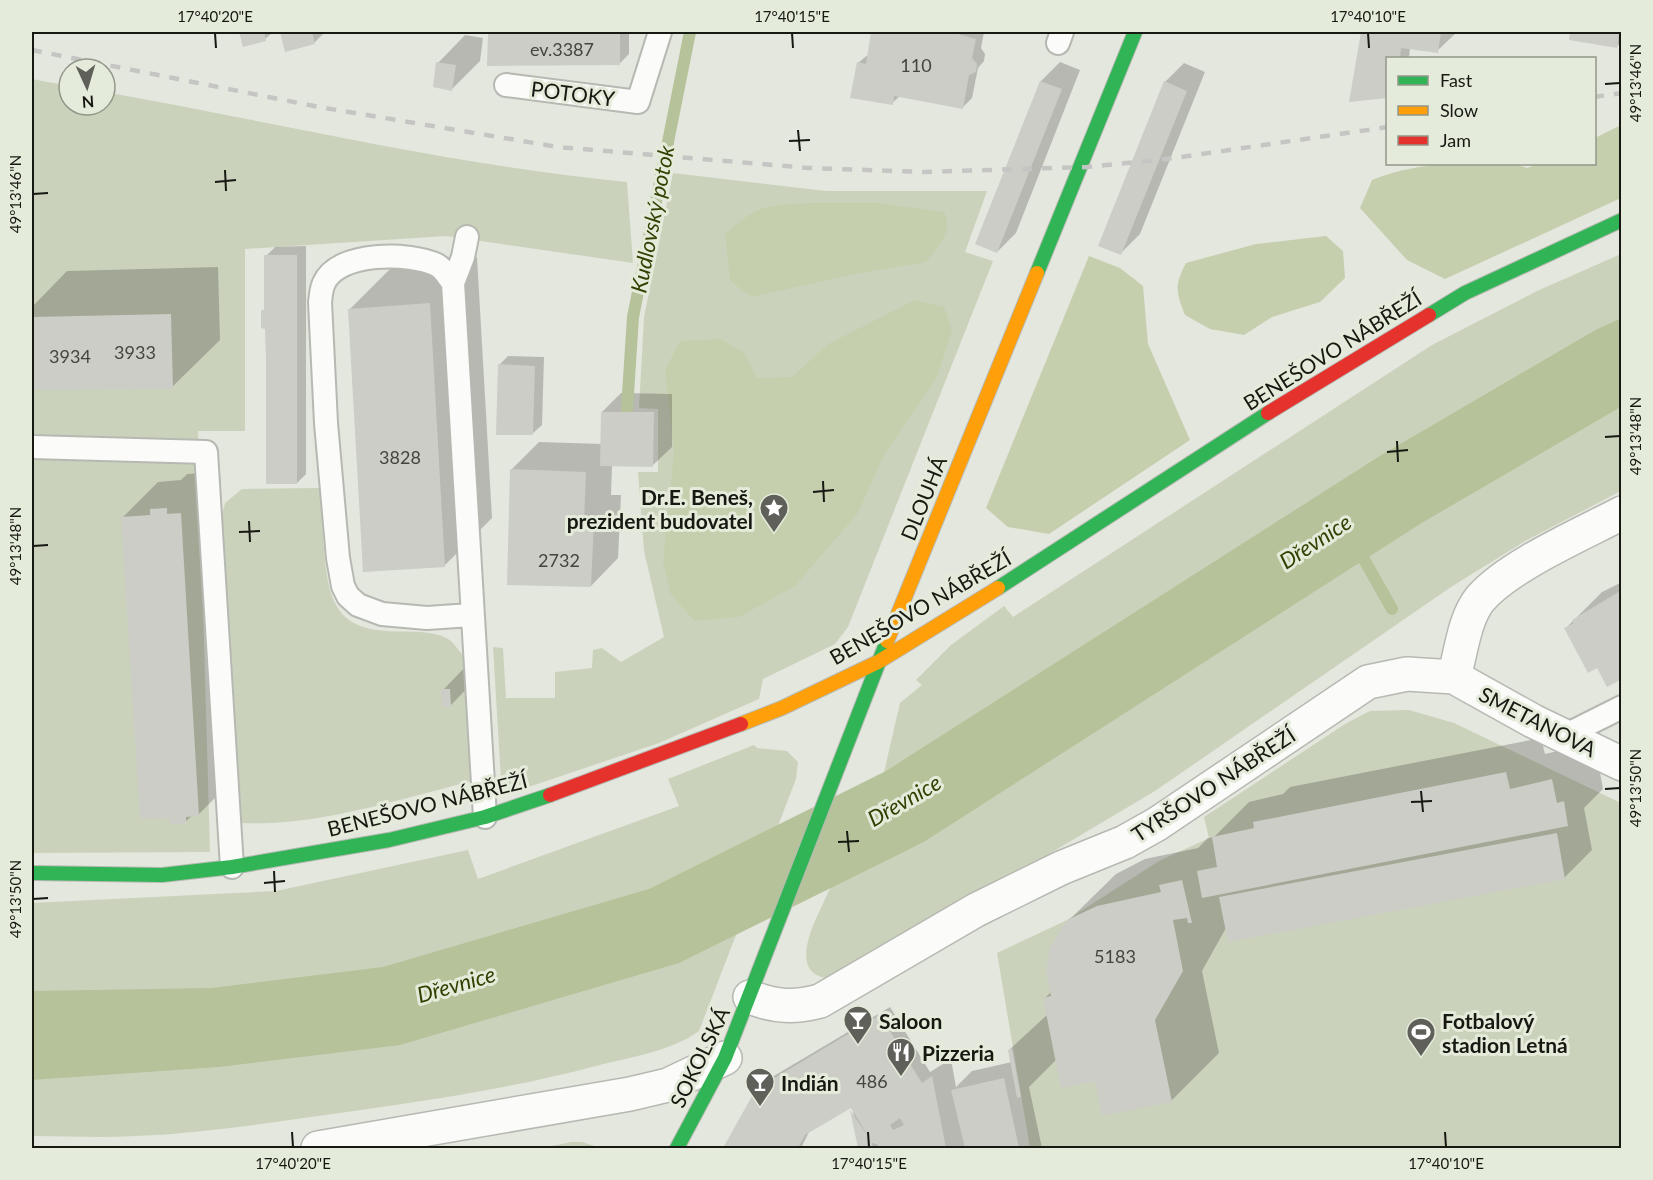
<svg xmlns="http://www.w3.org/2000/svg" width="1653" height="1180" viewBox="0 0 1653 1180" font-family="Lato,sans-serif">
<rect width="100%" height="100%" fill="#e4e7de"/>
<!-- green -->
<path fill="#cbd2bb" d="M32,79l37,7v19h36v-13c174,31 346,73 522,90l6,81 -187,-27 -201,13v182h-47l12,421 -178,1z
M673,173l153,18h161l-22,61 28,9 -145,366 -13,17 -72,35 -4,20 -100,44 -157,53 -9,-149 10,1 3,50h49v-26l37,-4 1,-18 9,-2 19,14 43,-25 -20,-86 -6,-79h20v-63l-19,-1 5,-91z
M1621,254v64l-26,12 -214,125 -497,317 16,-69 22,-18 -6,-5 35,-35 53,-39 9,11 419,-272 105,-54z
M1621,407v84l-94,49 -76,47 -296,204 -317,188c-60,1 -19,-64 -7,-93l93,-44 498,-319z
M321,488c2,30 1,87 13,113 22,49 88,18 117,40 4,4 8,10 12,14l9,126c-71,18 -158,46 -230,42l-20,-308 3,-12 17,-14z
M1409,710l45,13 167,80v345h-591l-33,-195 70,-33 92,-59 50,-23 -5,-21 141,-93 25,-13z
M754,745l3,3 30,3 11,11 -2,17 -97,252c-29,21 -69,26 -103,35 -79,21 -154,32 -235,44 -75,10 -150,23 -225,26 -35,2 -70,0 -104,0v-233l244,-12 192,-41 10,29 201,-73 -11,-27z
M571,1142h11l19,6h-59z"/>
<!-- forest -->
<path fill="#c5cfae" d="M1621,125v73l-176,81 -38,-19 -47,-52 12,-28c49,-20 92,-16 144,-16l11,4 10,-4h57l1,-26z
M813,203h65l66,9c10,20 -6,35 -18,50l-66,11 -108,24 -22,-16 -5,-47c34,-31 43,-29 88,-31z
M1326,236l17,15 2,27 -25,24 -48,15 -28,18 -34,-6 -25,-14c-9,-23 -11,-29 1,-52l70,-19z
M1089,256l31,12 23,18 5,58 42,96 -141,94 -41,-7 -22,-19z
M915,300l29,7 8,24 -15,46 -54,80 -25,56 -63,73 -56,31 -44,4 -24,-26 -8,-33 11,-110 -9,-82 15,-29 40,-2 24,13 13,26 35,-1 36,-33z"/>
<!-- water -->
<path fill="#b5c29a" d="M1621,318v89l-199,116 -498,319 -245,121 -279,82 -181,22 -187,13v-89l180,-3 171,-21 266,-78 235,-117 497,-317 214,-125z"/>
<!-- shadow -->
<path fill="#0003" d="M241,32h32l-8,7 -21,7z
M281,32h44l-10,10 -29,8z
M493,32h136v22l-9,9 -131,-28z
M873,32h111l-3,16 4,6 -1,7 -6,7 -6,30 -9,9 -63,-11 -8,7 -34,-40 11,-9z
M1362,32h95l-20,19 -27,-3 -1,10h-21l-37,42z
M1571,32h51v9l-5,5 -47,-7z
M465,35l18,3 -3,23 -28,28 -14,-26z
M1060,62l20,8 -64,163 -19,19 44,-171z
M1184,63l21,9 -65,162 -19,19 44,-171z
M306,246v228l-9,9 -34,-172 3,-3v-52l9,-9z
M477,257l15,261 -48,48 -94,-257 47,-47z
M218,267l2,73 -48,47 -140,2v-82l35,-36z
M508,356l36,1 -2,68 -10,9 -33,-69z
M621,393l51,1v53l-19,18h-41l-1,30h10l-3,63 -27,28 -80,-116 28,-28 63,2v-32z
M202,473l32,306 -35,35 -6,1 -7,6 -63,-304 35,-35 23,-2 6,-6z
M1622,582v96l-24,-12 -32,-38 36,-36z
M470,662l8,15 -27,28 -8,-15z
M1541,738l4,16 42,-10 5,24 7,-1 4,22 -19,19 8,42 -27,27 -339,51 -24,43 17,82 -48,48 -75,-21 -39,-21 -28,28 13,61h-161l-1,-4 -5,4h-15l-8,-42 -42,24 -9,18h-76l32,-58 10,-10 123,-73 40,65 21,-13 5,28 16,-16 40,-9 -3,-12 39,-36 -3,-16 6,-6 17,-71 48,-47 29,-15 53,-11 10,-10 6,-1 35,-35 34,-8 7,-7z"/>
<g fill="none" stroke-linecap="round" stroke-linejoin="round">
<!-- stream -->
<path stroke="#b5c29a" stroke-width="12" d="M627,409l6,-92 57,-285
M1357,547l35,62"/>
</g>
<!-- building -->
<path fill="#cbcdc6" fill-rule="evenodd" d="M239,32h25l2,9 -23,6z
M280,32h32l3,12 -30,8z
M871,32h80l25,7 -4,19 5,6 -1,8 -7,3 -6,34 -69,-13 -1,9 -43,-7 7,-36 9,2z
M1361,32h80l-3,21 -37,-5 -1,10h-12v40l-39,4z
M1570,32h49l-2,16 -48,-8z
M620,33v32l-133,1 1,-32z
M436,62l20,3 -4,26 -19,-4z
M1040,81l22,8 -65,164 -22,-9z
M1164,81l23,10 -66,164 -23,-9z
M264,255h33v229h-31v-124l-1,-31 -4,-1v-18h3z
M430,303l15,264 -82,5 -15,-263z
M171,314l2,75 -141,1v-73z
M498,364l37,2 -2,69h-37z
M601,412h53l-1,55 -53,-1z
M510,469l76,3 -2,50h10l-3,65 -84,-2z
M167,508v6l14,-1 18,303 -13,1v6l-16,2 -1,-7 -29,1 -19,-302 29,-2v-6z
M1622,590v89l-15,8 -10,-19 -9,5 -24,-45 10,-5 -2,-3z
M441,689h9l1,17 -9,1z
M1506,772l4,17 42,-10 5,24 7,-2 4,25 -366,72 -5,-27 20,-4 -5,-30 42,-9 -1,-6z
M1557,833l8,46 -337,63 -9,-45z
M1182,880l10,43h-4l-1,-5 -14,2 10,51 -28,49 17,82 -70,14 -7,-35 -34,7 -18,-90 8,-2 -5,-23 4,-26 17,-27 30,-14 64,-14 -2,-7z
M880,1015l42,68 10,-7 14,72h-66l-1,-3 -7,-2 1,5h-15l-8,-38 19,27 -18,-29 -46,27 -7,13h-75l33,-59zM900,1118l4,7 -11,5 -3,-5z
M1012,1049l9,48 -4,1 -9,-48z
M1004,1078l15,70h-54l-14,-58z"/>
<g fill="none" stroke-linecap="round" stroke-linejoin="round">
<!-- lane casing -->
<g stroke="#b6b9b2" stroke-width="26">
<path id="lane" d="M1058,43l4,-11
M506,85l132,17 22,-70
M467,237l-4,20 -10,26 32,534
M453,283c-5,-6 -9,-14 -16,-18 -27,-13 -99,-14 -113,18 -3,6 -3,13 -4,19l6,121 12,135 5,28 5,10 10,9 24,9 45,4 44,-3
M32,447l174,5 26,415
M1564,736l58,-29"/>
</g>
<!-- street casing -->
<g stroke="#b6b9b2" stroke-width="36">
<path id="street" d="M1454,677c7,-24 10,-58 26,-78 28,-33 102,-65 142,-86
M750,997c25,10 44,11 70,4l156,-91 85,-42 64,-26 32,-18 211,-142 39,-8 47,3 79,44 89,43
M318,1148l312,-54 38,-9 57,-27"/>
</g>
<!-- fast casing -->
<g stroke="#b6b9b2" stroke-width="16">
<path id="fast" d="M1037,273l98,-241
M1429,315l36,-22 157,-73
M998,588l270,-175
M32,873l130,2 70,-8 157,-27 96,-23 65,-22
M677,1148l48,-90 162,-417"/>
</g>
<!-- slow casing -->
<g stroke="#b6b9b2" stroke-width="16">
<path id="slow" d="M887,641l150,-368
M741,724l41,-16 96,-46 120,-74"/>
</g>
<!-- jam casing -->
<g stroke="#b6b9b2" stroke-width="16">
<path id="jam" d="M1268,413l161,-98
M550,795l191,-71"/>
</g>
<!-- lane -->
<use href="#lane" stroke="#fbfbfa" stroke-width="22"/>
<!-- street -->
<use href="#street" stroke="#fbfbfa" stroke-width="33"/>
<!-- fast -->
<use href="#fast" stroke="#30b455" stroke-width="14"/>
<!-- slow -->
<use href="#slow" stroke="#ff9f0a" stroke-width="14"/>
<!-- jam -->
<use href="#jam" stroke="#e5322d" stroke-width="14"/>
<!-- rail -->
<path stroke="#c5c6c3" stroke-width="4.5" stroke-dasharray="10 10" stroke-linecap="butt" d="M32,50l287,57 239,40 251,21 114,4 164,-5 80,-8 221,-32
M1594,97l28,-4"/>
</g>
<!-- ticks -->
<path fill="none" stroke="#161812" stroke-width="2" d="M215,33l1,15M792,33l1,15M1368,33l1,15M1605,84l15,-1M798,130l2,21M789,141l21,-1M225,170l1,21M215,182l21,-2M33,194l15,-1M1605,437l15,-1M1397,441l1,21M1387,452l21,-2M823,481l1,21M813,492l21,-2M249,521l1,21M239,532l21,-1M33,546l15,-1M1605,789l15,-1M1421,791l2,21M1411,802l21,-1M847,831l2,21M838,842l21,-1M274,871l1,21M264,883l21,-2M33,899l15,-1M292,1132l1,15M868,1132l1,15M1445,1132l1,15"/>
<!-- icons -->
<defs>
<g id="sight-pin" transform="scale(1.5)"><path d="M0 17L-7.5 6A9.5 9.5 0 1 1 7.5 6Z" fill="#5e6059" stroke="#e5ebda"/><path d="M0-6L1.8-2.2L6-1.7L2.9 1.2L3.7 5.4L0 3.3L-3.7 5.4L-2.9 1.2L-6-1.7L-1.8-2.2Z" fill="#fff"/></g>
<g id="bar-pin" transform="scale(1.5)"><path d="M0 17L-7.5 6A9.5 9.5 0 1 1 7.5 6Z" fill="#5e6059" stroke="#e5ebda"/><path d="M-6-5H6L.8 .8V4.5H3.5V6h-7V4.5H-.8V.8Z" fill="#fff"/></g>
<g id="stadium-pin" transform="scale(1.5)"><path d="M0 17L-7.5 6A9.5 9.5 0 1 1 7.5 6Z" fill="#5e6059" stroke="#e5ebda"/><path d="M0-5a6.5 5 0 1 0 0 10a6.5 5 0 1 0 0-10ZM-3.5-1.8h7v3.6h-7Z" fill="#fff"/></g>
<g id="restaurant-pin" transform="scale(1.5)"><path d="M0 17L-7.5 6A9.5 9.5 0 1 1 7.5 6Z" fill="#5e6059" stroke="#e5ebda"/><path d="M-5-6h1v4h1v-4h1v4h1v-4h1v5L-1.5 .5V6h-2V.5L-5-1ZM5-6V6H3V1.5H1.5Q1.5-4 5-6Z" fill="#fff"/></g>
</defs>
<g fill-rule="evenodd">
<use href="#sight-pin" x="774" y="508"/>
<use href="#bar-pin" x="858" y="1020"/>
<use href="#stadium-pin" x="1421" y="1032"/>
<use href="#restaurant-pin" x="901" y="1052"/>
<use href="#bar-pin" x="760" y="1082"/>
</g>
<g text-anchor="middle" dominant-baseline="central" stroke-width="6" stroke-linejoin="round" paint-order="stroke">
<!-- number labels -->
<g font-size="18" fill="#43453f">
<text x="562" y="49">ev.3387</text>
<text x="916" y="65">110</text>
<text x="135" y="352">3933</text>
<text x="70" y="356">3934</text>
<text x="400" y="457">3828</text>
<text x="559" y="560">2732</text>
<text x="1115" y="956">5183</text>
<text x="872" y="1081">486</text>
</g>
<!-- street labels -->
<g font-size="21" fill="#161812" stroke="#e5ebda">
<text transform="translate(573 93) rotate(7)">POTOKY</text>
<text transform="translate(1332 350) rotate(-32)">BENEŠOVO NÁBŘEŽÍ</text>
<text transform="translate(923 498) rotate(-68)">DLOUHÁ</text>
<text transform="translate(920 607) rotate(-30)">BENEŠOVO NÁBŘEŽÍ</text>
<text transform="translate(1538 721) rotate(27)">SMETANOVA</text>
<text transform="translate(1213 784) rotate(-33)">TYRŠOVO NÁBŘEŽÍ</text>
<text transform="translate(427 804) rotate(-14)">BENEŠOVO NÁBŘEŽÍ</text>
<text transform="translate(699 1057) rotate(-64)">SOKOLSKÁ</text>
</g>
<!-- poi labels -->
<g font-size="21" font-weight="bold" fill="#161812" stroke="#e5ebda" text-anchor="start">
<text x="753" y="496" text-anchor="end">Dr.E. Beneš,<tspan x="753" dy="24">prezident budovatel</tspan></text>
<text x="879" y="1020">Saloon</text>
<text x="1442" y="1020">Fotbalový<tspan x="1442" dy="24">stadion Letná</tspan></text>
<text x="922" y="1052">Pizzeria</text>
<text x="781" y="1082">Indián</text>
</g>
<!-- water labels -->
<g font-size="22" font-style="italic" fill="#324001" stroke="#e5ebda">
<text transform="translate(652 219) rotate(-79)">Kudlovský potok</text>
<text transform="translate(1315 541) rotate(-33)">Dřevnice</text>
<text transform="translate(904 800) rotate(-30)">Dřevnice</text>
<text transform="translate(456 984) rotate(-16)">Dřevnice</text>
</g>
</g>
<!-- border -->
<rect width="1653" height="1180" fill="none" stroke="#e5ebda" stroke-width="66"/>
<!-- legend -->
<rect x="1386" y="57" width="210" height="108" fill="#e5ebda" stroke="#92978a" stroke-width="1.5"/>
<rect x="1398" y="76" width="30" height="9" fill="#30b455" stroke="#92978a" stroke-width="1.5"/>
<text x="1440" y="87" font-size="18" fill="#161812">Fast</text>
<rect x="1398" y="106" width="30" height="9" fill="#ff9f0a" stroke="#92978a" stroke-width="1.5"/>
<text x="1440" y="117" font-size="18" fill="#161812">Slow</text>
<rect x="1398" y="136" width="30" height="9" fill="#e5322d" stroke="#92978a" stroke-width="1.5"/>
<text x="1440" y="147" font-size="18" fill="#161812">Jam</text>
<!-- north arrow -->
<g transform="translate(87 87) rotate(176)"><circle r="28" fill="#e5ebda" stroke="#92978a" stroke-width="1.5"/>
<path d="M0-4.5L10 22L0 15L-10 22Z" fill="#5e6059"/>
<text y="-9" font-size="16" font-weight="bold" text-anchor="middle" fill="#161812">N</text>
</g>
<rect x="33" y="33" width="1587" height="1114" fill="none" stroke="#161812" stroke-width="2"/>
<g font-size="15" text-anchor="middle" fill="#161812">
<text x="215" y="22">17°40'20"E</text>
<text x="792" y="22">17°40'15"E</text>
<text x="1368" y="22">17°40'10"E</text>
<text transform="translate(1636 83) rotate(-90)" y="5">49°13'46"N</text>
<text transform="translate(16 194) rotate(-90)" y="5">49°13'46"N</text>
<text transform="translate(1636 436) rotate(-90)" y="5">49°13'48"N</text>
<text transform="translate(16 546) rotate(-90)" y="5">49°13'48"N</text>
<text transform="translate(1636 788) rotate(-90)" y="5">49°13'50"N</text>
<text transform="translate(16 899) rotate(-90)" y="5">49°13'50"N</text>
<text x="293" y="1169">17°40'20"E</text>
<text x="869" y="1169">17°40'15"E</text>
<text x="1446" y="1169">17°40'10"E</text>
</g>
</svg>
